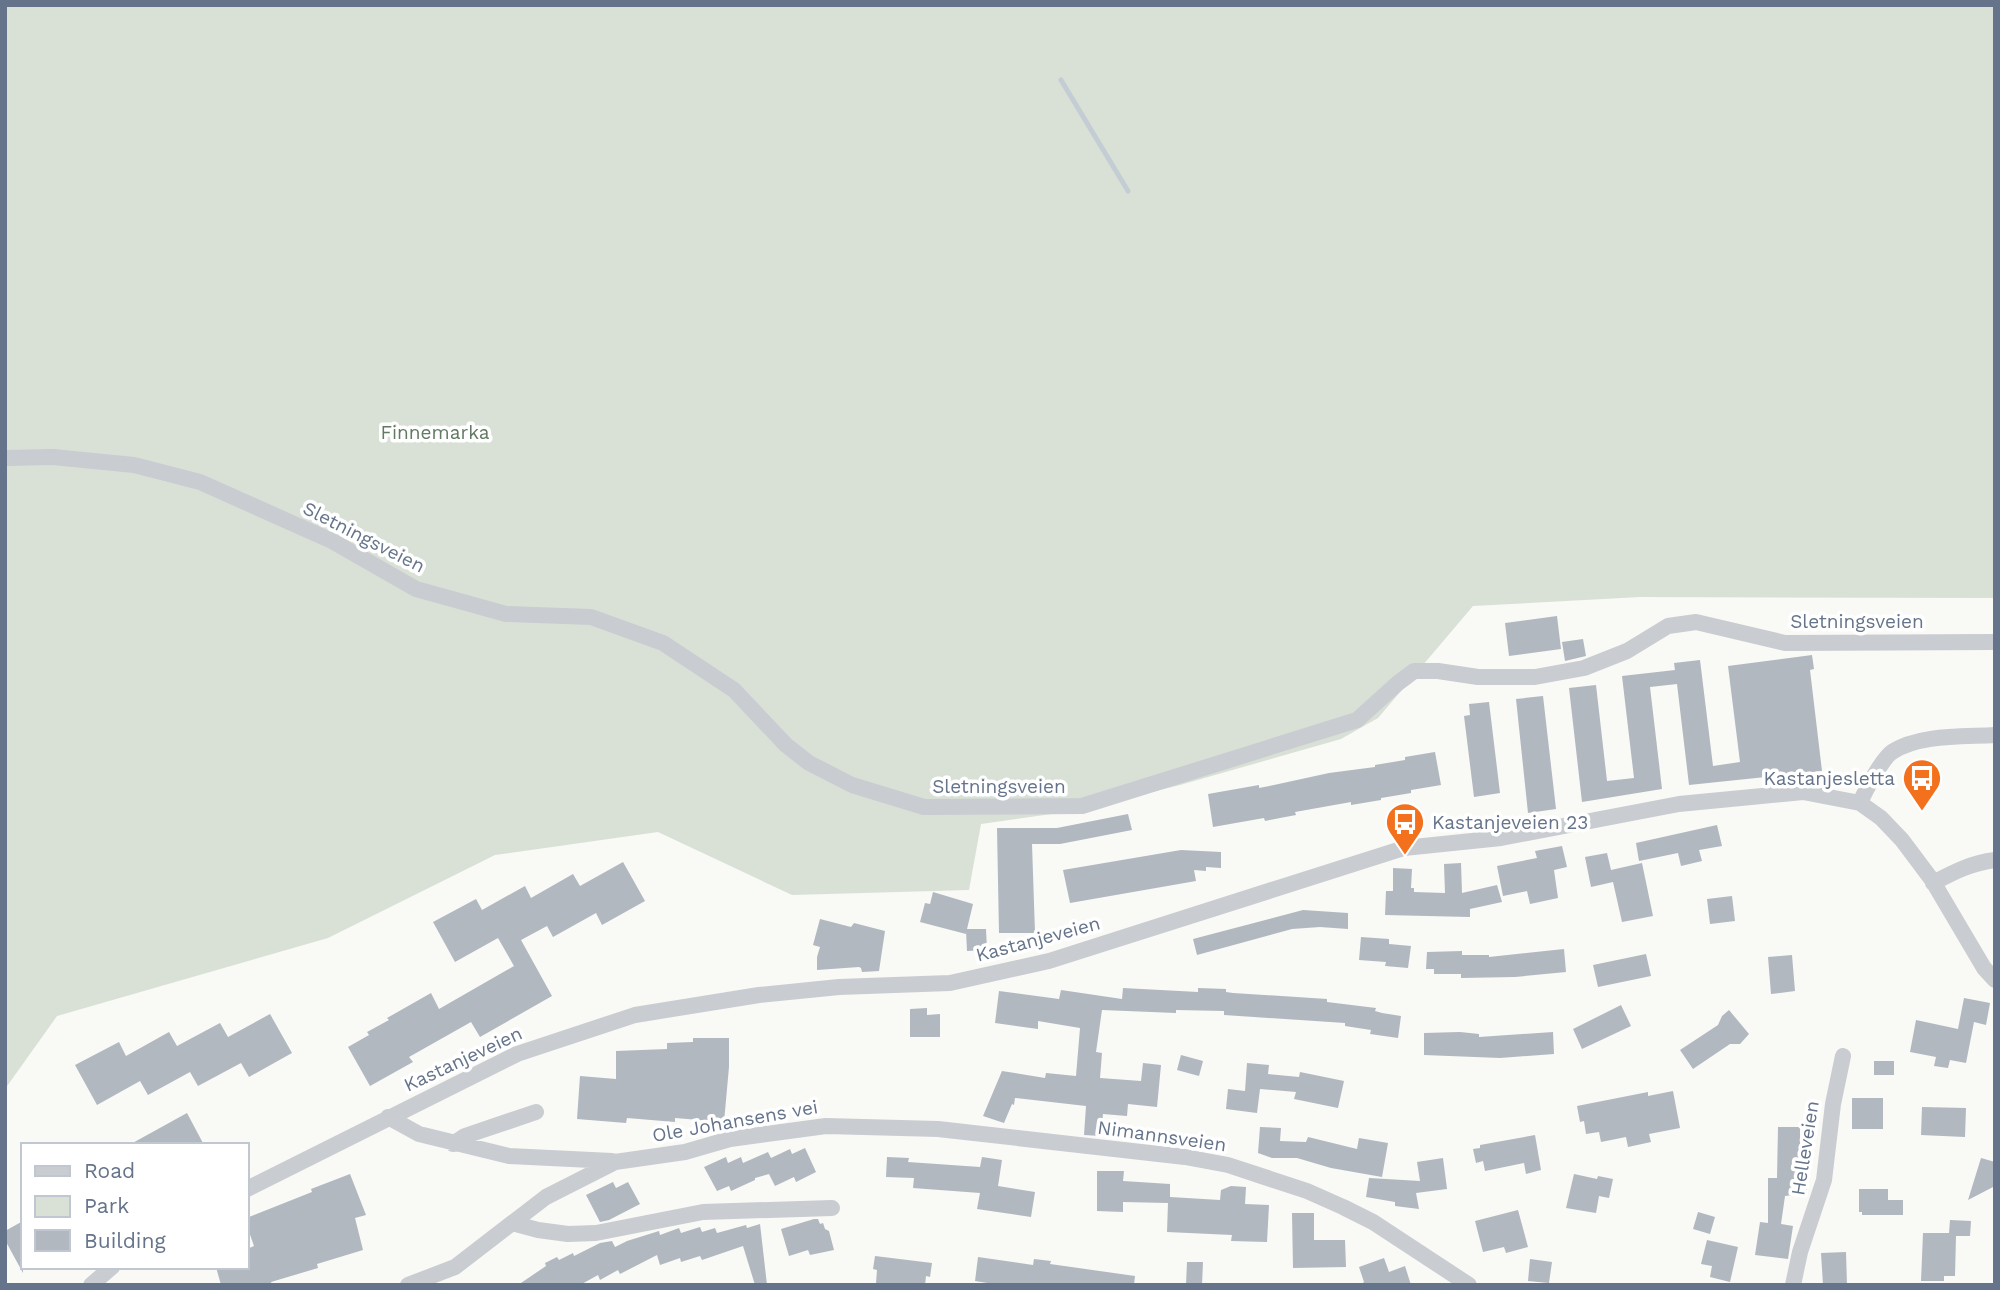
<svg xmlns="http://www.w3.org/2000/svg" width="2000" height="1290" viewBox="0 0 2000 1290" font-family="'Work Sans',sans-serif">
<rect width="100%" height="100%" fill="#f9f9f6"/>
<!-- green -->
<path fill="#d9e1d7" d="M5,5h1990v593l-355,-1 -167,9 -95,112 -37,21 -161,46 -100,25 -99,14 -12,66 -177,5 -134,-63 -163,23 -167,83 -271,78 -52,73z"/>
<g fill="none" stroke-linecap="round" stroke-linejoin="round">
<!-- stream -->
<path stroke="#c5cdd4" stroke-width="5" d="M1061,80l67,111"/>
</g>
<!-- building -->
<path fill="#b1b8c0" d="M1557,616l4,33 -52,7 -4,-33z
M1583,639l3,17 -21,5 -3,-19z
M1812,655l2,14 -4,1 12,101 -133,14 -12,-101 -27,3 12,102 -80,13 -13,-114 27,-3 11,96 27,-3 -12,-102 53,-6 -1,-7 26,-3 13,106 27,-4 -12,-96z
M1543,696l13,113 -28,4 -12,-114z
M1489,702l11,91 -26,4 -10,-81 6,-1 -1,-11z
M1435,752l6,33 -30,5v3l-30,5v2l-30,5v-3l-56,10 1,3 -16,3 -15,3 -1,-3 -51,9 -5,-33 51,-9v3l15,-3 55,-12 46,-6v-2l30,-5v-3z
M1128,814l4,16 -72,14h-28l3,89h-36l-2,-105h60z
M1717,825l5,21 -23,4 3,11 -21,5 -3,-13 -39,8 -3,-18z
M1562,846l5,21 -13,3 4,28 -28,6 -3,-13 -24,5 -6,-30 40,-8 -2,-7z
M1181,850l40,2v16l-15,-1v4l-12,-1 2,11 -126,22 -7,-33z
M1607,853l4,17 31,-7 11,53 -31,6 -9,-40 -22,5 -6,-30z
M623,862l22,39 -43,24 -6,-12 -43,24 -6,-11 -26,14 31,56 -72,41 -9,-15 -62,35 4,5 -43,24 -22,-39 21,-12 -2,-3 22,-12 -2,-2 44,-25 8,16 75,-43 -16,-28 -43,24 -22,-40 43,-23 6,11 43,-24 6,12 42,-24 7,12z
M1461,863l1,30 35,-8 5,17 -32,7v8l-85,-2 1,-24h7v-23l19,1 -1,19h3v4l31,1 -1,-29z
M933,892l40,12 -6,25h19l1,21 -20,1 -1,-20v3l-46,-12 5,-19 5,1z
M1732,896l3,25 -25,3 -3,-25z
M1303,910l45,3v16l-28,-2 -28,2 -95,26 -4,-16z
M820,919l31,8 3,-4 31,8 -6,40 -17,1 -1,-4 -2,-1 -42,3v-13l3,-10 -7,-2z
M1361,937l28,2v5l22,2 -3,22 -23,-2 1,-4 -27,-2z
M1564,949l2,23 -51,5 -54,1v-4h-27v-5h-8l1,-17 35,-1v4h27v2z
M1646,954l5,22 -53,11 -5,-22z
M1792,955l3,36 -24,3 -3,-37z
M1123,988l75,4v-4l28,1v3l7,1 94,6v3l49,6 -1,3 7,2 19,3 -3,22 -28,-4 1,-4 -26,-4v-3l-121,-8v-4l-48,-1v3l-74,-3 -6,42 6,1 -2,25 41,3 2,-18 18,2 -4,42 -29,-3 -1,12 -24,-2 -2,22 -17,-1 2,-29 -71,-8 -1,7 -2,-1 -8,19 -21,-7 19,-45 43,7 1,-5 30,3 4,-48 -42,-7v8l-43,-6 4,-32 60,8 2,-9 61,9z
M1964,998l26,5 -4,22 -12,-3 -8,41 -16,-3 -2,8 -14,-2 2,-9 -26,-5 6,-32 42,9z
M1621,1005l10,21 -49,23 -9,-20z
M927,1008v7l13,-1v23h-30v-28z
M1729,1010l20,24 -9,10h-10l-37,25 -13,-19 38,-25 4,-9z
M270,1014l22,39 -43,24 -8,-14 -43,23 -8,-14 -42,23 -8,-14 -43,24 -22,-40 44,-23 7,14 43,-24 8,14 43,-23 8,14z
M1460,1032l19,2v3l74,-5 1,22 -54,4 -76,-3v-22z
M693,1038h36v29l-5,55 -49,-4v4l-48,-4 -1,5 -49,-4 3,-43 36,3v-28l51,-2v-6l26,-1z
M1181,1055l22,6 -4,15 -22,-6z
M1874,1061h20v14h-20z
M1247,1063l22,2 -1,9 31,3 1,-5 44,9 -6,27 -44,-9 2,-7 -36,-3 -3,24 -31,-4 2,-20 17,2z
M1673,1091l7,37 -31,6 2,8 -23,5 -2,-10 -25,5 -2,-10 -13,2 -2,-13 -4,1 -3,-16 71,-14v4z
M1852,1098h31v31h-31z
M1922,1107l44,1 -1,29 -44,-2z
M187,1113l17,32h-75z
M1260,1127l21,1 -1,13 26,1 2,-5 49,12 2,-11 29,5 -6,34 -51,-9 -34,-10h-25l-14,-5z
M1778,1127h22v37h4v6h3v23l-22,3 -4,28 12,2 -5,33 -33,-4 5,-33 8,1v-45h9z
M1535,1135l6,35 -15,4 -2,-11 -39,8 -2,-10 -7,2 -3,-14 7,-1v-3z
M805,1148l11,24 -20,10 -2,-5 -19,9 -6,-12 -14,4v2l-24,11 -2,-5 -12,5 -13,-24 22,-10 2,6 13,-6 2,6 25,-11 3,6 19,-9 2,5z
M887,1157l22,1 -1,4 72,5 2,-10 20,3 -4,26 37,6 -4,25 -54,-8 3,-16 -67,-5 1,-10 -28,-1z
M1443,1158l4,31 -31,4 3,16 -24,-3v-4l-29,-5 3,-19 51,3 -3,-19z
M1981,1158l14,4v24l-27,14z
M1097,1171h27l-1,10 47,3v13l50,3 1,-10 10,-4 15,1 -1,17 24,1 -2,37 -36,-1 1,-6 -65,-3 1,-29 -45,-1v10l-26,-1z
M350,1174l16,41 -11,3 8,32 -46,14 1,4 -47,14 1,3h-51l-5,-18h31v-18l7,-3 -7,-20 2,-9 63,-25 -1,-3z
M1574,1174l23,5 1,-3 15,3 -4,19 -10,-2 -3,17 -30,-5z
M613,1182l3,6 12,-6 12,22 -31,16 -9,2 -14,-27z
M1859,1189h29v11h15v15h-41v-3h-3z
M1518,1210l10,37 -22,6 -2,-6 -21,5 -8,-31z
M1698,1212l17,5 -5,17 -17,-5z
M1292,1213h22v27h31l1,27 -53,1z
M814,1219h4l2,5 3,-1 2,6 4,2 5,19 -24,5 -2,-5 -19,6 -8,-27z
M1950,1220l21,1 -1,15h-14l-1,40h-11v5h-23l2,-48h26z
M23,1221v52l-18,-33v-9z
M760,1224l7,61h-12l-12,-39 -41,14 -2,-4 -19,6 -1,-4 -20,7 -3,-10 -37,19 -2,-4 -18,10 -2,-5 -18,10h-62l28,-19 -1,-3 12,-6 2,3 14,-7 1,3 26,-13 12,-2 3,6 12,-6 32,-10 1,4 19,-7 2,5 19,-6 2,5 13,-4 2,5 29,-8 1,3z
M1707,1240l31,7 -8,35 -20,-5 2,-11 -11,-2z
M1846,1252l1,33h-24l-2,-32z
M875,1256l57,7 -2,14 -4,-1 -1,9 -49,-2 1,-13 -4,-1z
M978,1257l55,8 1,-6 17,2 -1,3 85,12 -1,9h-134l-25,-4z
M1384,1258l5,14 16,-6 6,19h-51l4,-3 -5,-15z
M1530,1259l22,3 -3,21 -21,-2z
M1187,1262h16l-1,23h-16z"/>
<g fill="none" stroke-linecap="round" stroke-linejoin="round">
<!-- street -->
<path stroke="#c9ccd0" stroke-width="16" d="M5,458l48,-1 81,8 66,17 132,59 84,48 90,25 85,3 72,26 71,47 52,55 23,18 43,22 72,22 158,-1 275,-86 41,-37 16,-12h24l40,6h57l49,-9 43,-17 41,-25 28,-4 89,21 210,-1
M1860,803c5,-12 22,-44 32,-51 27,-18 72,-15 103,-17
M1933,883c21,-11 38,-20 62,-23
M388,1117l31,17 90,22 103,5
M453,1144l12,-8 71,-24
M247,1189l270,-135 118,-39 124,-20 80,-8 111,-4 99,-22 355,-113 97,-10 178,-34 124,-12 57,11 21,15 21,22 30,40 52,88 11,12
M512,1223l26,7 30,4 28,-1 107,-21 129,-4
M91,1285l21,-18
M408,1285l47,-18 91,-70 69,-35 70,-10 45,-13 96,-13 112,3 247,28 43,8 79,26 36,16 30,15 96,63
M1793,1285l7,-33 24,-72 9,-76 10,-48"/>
</g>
<!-- icons -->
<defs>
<g id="bus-pin" transform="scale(2.0125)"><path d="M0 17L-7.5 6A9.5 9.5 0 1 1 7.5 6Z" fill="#f3701d" stroke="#fff"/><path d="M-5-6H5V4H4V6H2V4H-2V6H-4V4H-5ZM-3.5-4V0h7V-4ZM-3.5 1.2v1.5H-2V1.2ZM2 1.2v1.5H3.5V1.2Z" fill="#fff"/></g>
</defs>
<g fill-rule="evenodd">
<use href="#bus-pin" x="1922" y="778"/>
<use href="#bus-pin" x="1405" y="822"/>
</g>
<g text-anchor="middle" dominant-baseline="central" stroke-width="7" stroke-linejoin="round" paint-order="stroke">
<!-- park labels -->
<g font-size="19" fill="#627a61" stroke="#fff">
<text x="435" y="432">Finnemarka</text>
</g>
<!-- street labels -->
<g font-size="19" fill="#65748a" stroke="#fff">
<text transform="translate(364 537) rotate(27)">Sletningsveien</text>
<text x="1857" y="621">Sletningsveien</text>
<text x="999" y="786">Sletningsveien</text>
<text transform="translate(1038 939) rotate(-15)">Kastanjeveien</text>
<text transform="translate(463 1059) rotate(-25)">Kastanjeveien</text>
<text transform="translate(735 1121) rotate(-10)">Ole Johansens vei</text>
<text transform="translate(1162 1136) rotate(8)">Nimannsveien</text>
<text transform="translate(1805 1148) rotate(-81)">Helleveien</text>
</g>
<!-- poi labels -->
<g font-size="19" fill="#65748a" stroke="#fff" text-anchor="end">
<text x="1895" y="778">Kastanjesletta</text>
<text x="1432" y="822" text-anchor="start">Kastanjeveien 23</text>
</g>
</g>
<!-- border -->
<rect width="2000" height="1290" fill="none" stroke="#65748a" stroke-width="14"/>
<!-- legend -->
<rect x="21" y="1143" width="228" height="126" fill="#ffffff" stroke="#c1c7d0" stroke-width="2"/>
<rect x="35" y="1166" width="35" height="10" fill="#c9ccd0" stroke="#c1c7d0" stroke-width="2"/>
<text x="84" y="1178" font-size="21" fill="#65748a">Road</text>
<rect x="35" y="1196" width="35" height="21" fill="#d9e1d7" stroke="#c1c7d0" stroke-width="2"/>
<text x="84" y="1213" font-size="21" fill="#65748a">Park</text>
<rect x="35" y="1230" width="35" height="21" fill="#b1b8c0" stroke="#c1c7d0" stroke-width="2"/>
<text x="84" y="1248" font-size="21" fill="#65748a">Building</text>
</svg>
